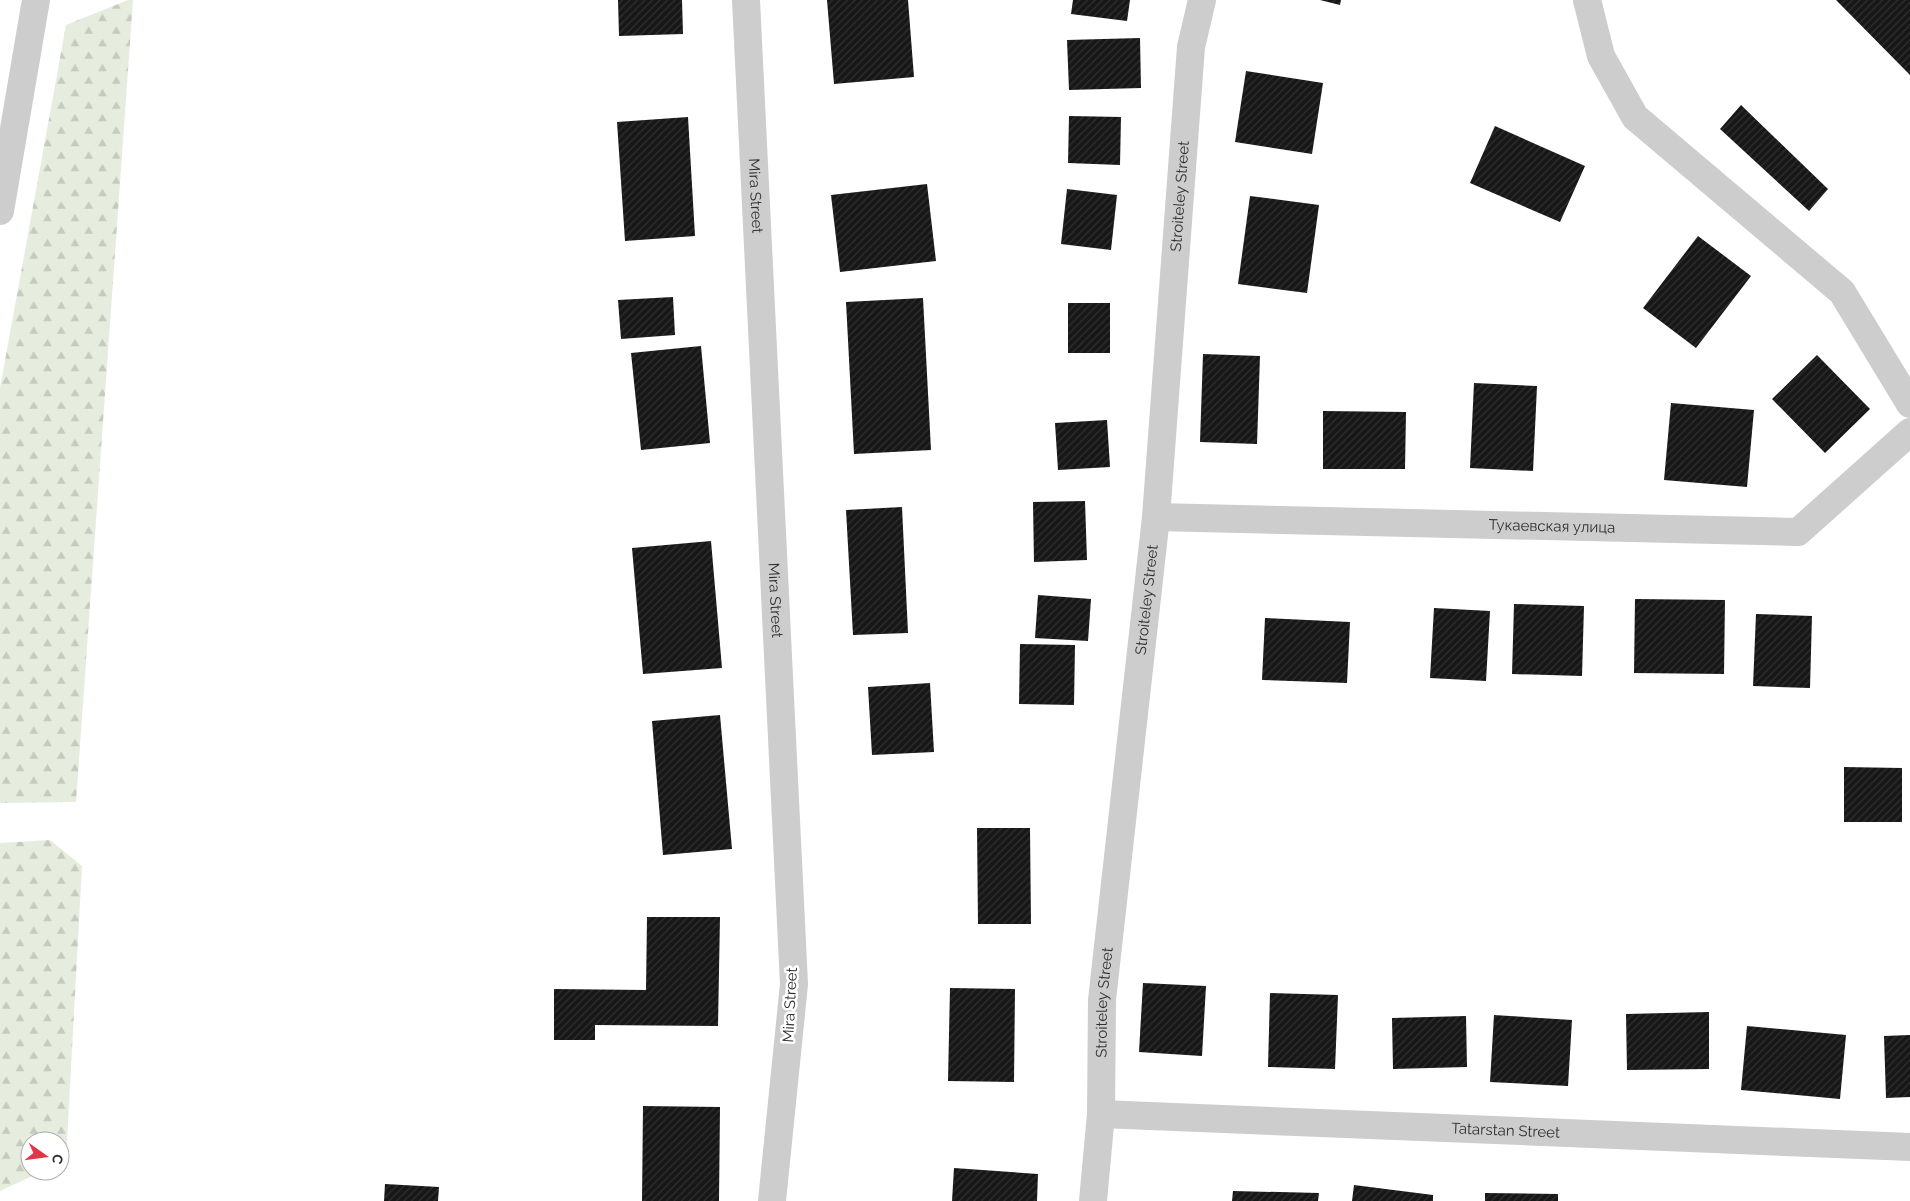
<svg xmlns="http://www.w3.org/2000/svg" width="1910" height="1201" viewBox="0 0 1910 1201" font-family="Raleway,sans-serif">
<defs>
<pattern id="forest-firs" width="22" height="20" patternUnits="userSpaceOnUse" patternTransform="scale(1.25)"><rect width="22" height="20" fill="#e6ecde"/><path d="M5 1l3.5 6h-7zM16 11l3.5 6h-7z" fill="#c6cbbf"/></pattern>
<pattern id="building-hatch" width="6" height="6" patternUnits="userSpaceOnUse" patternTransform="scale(1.25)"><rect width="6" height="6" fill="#171717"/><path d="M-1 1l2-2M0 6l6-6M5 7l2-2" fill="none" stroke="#303030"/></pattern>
</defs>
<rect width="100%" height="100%" fill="#fff"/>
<!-- forest -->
<path fill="url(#forest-firs)" d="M128,0h5l-57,802 -76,1v-415l66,-363z
M50,840l32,26 -16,294 -6,3v-22h-30v30h13l-43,20v-348z"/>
<!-- building -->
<path fill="url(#building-hatch)" d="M618,0h64l1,34 -64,2z
M827,0h81l6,77 -80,7z
M1073,0h57l-3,21 -56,-7z
M1320,0h21l-1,5z
M1836,0h74v75z
M1140,38l1,50 -72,2 -2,-50z
M1246,71l77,12 -11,71 -77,-12z
M1741,105l87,84 -19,22 -89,-82z
M1069,116l52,1 -1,48 -52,-2z
M688,117l7,119 -70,5 -8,-119z
M1495,126l90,40 -25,56 -90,-39z
M927,184l9,77 -96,11 -9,-77z
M1067,189l50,6 -6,55 -50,-6z
M1250,196l69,9 -12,88 -69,-9z
M1698,236l53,40 -55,72 -53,-40z
M673,297l2,38 -54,4 -3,-39z
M923,298l8,152 -77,4 -8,-152z
M1068,303h42v50h-42z
M701,346l9,97 -69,7 -10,-97z
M1203,354l57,2 -3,88 -57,-2z
M1817,355l53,54 -45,44 -53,-54z
M1474,383l63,3 -4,85 -63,-3z
M1671,403l83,7 -7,77 -83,-7z
M1323,411l83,1 -1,57h-82z
M1107,420l3,47 -52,3 -3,-47z
M1085,501l2,59 -53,2 -1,-60z
M902,507l6,126 -55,2 -7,-125z
M711,541l11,127 -79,6 -11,-126z
M1038,595l53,4 -3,42 -53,-3z
M1635,599l90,1 -1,74 -90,-1z
M1514,604l70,2 -2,70 -70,-2z
M1434,608l56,3 -4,70 -56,-3z
M1756,614l56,2 -2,72 -57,-2z
M1265,618l85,4 -3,61 -85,-3z
M1020,644l55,1 -1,60 -55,-1z
M930,683l4,69 -62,3 -4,-68z
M720,715l12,134 -69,6 -11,-134z
M1844,767l58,1v54h-58z
M977,828h53l1,96h-53z
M647,917h73l-2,109 -123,-1v15h-41v-51l92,1z
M1143,983l63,3 -4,70 -63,-4z
M950,988l65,1 -1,93 -66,-1z
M1270,993l68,2 -3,74 -67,-2z
M1709,1012v57l-82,1 -1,-56z
M1494,1015l78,5 -4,66 -78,-4z
M1466,1016l1,51 -74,2 -1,-51z
M1747,1026l99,9 -6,64 -99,-9z
M1910,1035v62l-24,1 -2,-62z
M643,1106l77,1 -1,94h-77z
M954,1168l84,6 -1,27h-85z
M385,1184l54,3 -1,14h-54z
M1354,1185l79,10v6h-81z
M1233,1191l86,2 -1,8h-86z
M1485,1193l73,1v7h-73z"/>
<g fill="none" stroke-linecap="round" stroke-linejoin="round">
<!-- minor -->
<g stroke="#cdcdcd" stroke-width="28">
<path id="s1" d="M746,0l48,984 -22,217"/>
<path d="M1587,0l14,56 34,61 207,175 68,112"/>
<path d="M0,211l36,-211"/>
<path id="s2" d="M1156,517l642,15 112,-100"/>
<path id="s3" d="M1101,1114l809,33"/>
<path id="s4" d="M1093,1201l8,-87 1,-114 54,-483 35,-470 11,-47"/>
</g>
</g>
<g text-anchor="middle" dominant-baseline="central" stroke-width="5" stroke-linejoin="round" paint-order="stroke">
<!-- street labels -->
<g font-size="15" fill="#303030" stroke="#fff">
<text stroke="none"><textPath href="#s1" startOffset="196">Mira Street</textPath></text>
<text stroke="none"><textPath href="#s4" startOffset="1009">Stroiteley Street</textPath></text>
<text stroke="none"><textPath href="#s2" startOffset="396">Тукаевская улица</textPath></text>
<text stroke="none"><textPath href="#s4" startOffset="604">Stroiteley Street</textPath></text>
<text stroke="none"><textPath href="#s1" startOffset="601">Mira Street</textPath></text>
<text stroke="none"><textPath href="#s4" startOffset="199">Stroiteley Street</textPath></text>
<text transform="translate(790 1005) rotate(-87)">Mira Street</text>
<text stroke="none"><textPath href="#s3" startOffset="405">Tatarstan Street</textPath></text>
</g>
</g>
<!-- north arrow -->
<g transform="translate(45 1156) rotate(104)"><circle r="24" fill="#ffffff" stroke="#acacac"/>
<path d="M0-4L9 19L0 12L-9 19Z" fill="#e23646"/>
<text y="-8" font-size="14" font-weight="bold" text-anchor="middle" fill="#303030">С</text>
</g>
</svg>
